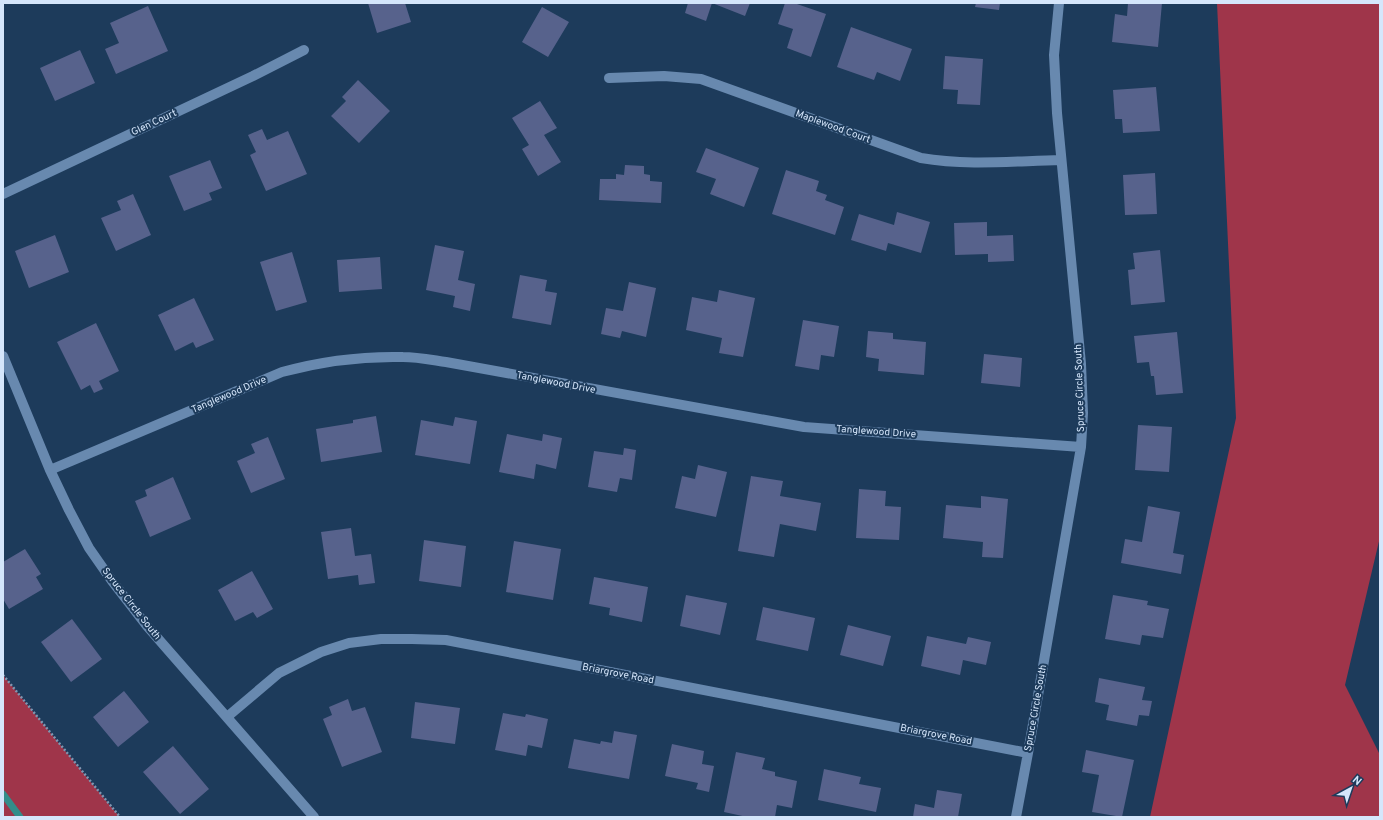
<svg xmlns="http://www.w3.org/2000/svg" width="1383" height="820" viewBox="0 0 1383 820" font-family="Overpass,sans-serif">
<rect width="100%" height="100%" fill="#1d3b5b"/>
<!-- forest -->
<path fill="#9f354a" d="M1217,3h163v534l-35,148 35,70v62h-230l86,-399z
M3,675l110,134 7,8h-117z"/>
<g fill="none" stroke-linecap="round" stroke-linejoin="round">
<!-- stream -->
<path stroke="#338d8a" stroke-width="7" d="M3,794l17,23"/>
</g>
<!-- building -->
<path fill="#57628c" d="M368,3h37l6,19 -34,11z
M688,3h62l-5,13 -33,-13 -6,18 -21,-8z
M785,3h9l32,11 -15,43 -24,-9 6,-19 -15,-5z
M976,3h24l-1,7 -24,-3z
M1128,3h34l-4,44 -46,-5 3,-28 12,2z
M148,6l20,45 -52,23 -11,-25 14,-6 -9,-20z
M542,7l27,15 -21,35 -26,-15z
M851,27l61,22 -12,32 -23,-9 -3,8 -37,-13z
M80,50l15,33 -40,18 -15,-33z
M945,56l38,3 -3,46 -23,-1 1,-14 -15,-1z
M358,80l32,31 -31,32 -28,-27 15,-15 -4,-4z
M1156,87l4,44 -37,2 -1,-14h-7l-2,-29z
M540,101l17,27 -13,7 17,27 -23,14 -16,-27 7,-4 -17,-27z
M262,129l5,11 21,-9 19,43 -41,17 -16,-36 6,-3 -8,-17z
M706,148l53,20 -15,39 -34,-13 6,-15 -20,-7z
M210,160l12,28 -13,5 3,7 -28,11 -15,-35z
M625,165l19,1v8l6,1v6l12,1 -1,21 -62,-3 1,-21h16v-5l8,1z
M786,170l33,11 -3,10 11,4 -2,5 19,7 -9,28 -63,-21z
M1155,173l2,41 -32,1 -2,-40z
M133,194l18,41 -35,16 -15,-33 20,-8 -4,-9z
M897,212l33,10 -9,31 -33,-10 -2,8 -35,-11 8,-26 35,11z
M987,222v14l26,-1 1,26 -26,1v-8l-33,1 -1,-32z
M55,235l14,37 -40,16 -14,-37z
M435,245l29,6 -6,29 17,4 -5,27 -17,-4 2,-11 -29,-6z
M1160,250l5,52 -34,3 -3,-35 7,-1 -2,-16z
M292,252l15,50 -31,9 -16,-49z
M380,257l2,32 -43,3 -2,-32z
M520,275l27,5 -2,11 12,2 -6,32 -39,-7z
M629,282l27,6 -10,49 -24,-6 -2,7 -19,-4 5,-26 17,3z
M719,290l36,8 -12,59 -24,-4 3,-15 -36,-8 6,-33 25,5z
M194,298l20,42 -18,8 -3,-6 -18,9 -17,-36z
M803,320l36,6 -5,31 -13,-2 -2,15 -24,-4z
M96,323l23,48 -20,10 4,8 -9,4 -4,-8 -9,5 -24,-48z
M868,331l25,2v6l33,3 -2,33 -46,-4 1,-12 -13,-2z
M1177,332l6,61 -27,2 -2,-19h-3l-2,-14 -12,1 -3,-27z
M984,354l38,4 -2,29 -39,-4z
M376,416l6,36 -61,10 -5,-33 37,-6v-3z
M455,417l22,4 -7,43 -55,-9 6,-35 32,6z
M1138,425l34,2 -3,45 -34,-2z
M507,434l35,7 1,-7 19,4 -6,31 -20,-5 -2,15 -35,-7z
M268,437l17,42 -34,14 -14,-32 18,-8 -4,-9z
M624,448l12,2 -4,30 -12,-2 -3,14 -29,-5 6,-36 29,4z
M698,465l29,7 -11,45 -41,-9 7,-32 13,3z
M751,476l32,5 -3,15 41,7 -5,28 -36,-7 -6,33 -36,-6z
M173,477l18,42 -41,18 -15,-36 12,-5 -2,-6z
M859,489l27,2 -1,15 16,1 -2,33 -43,-2z
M981,496l27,3 -5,59 -21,-1 1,-15 -40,-4 3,-33 35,3z
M1148,506l32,6 -7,41 11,2 -3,19 -60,-11 4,-24 17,3z
M351,528l4,28 16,-2 4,29 -16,2 -1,-10 -30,4 -7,-47z
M424,540l42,6 -5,41 -42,-6z
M514,541l47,8 -8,51 -47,-8z
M25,549l16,25 -5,3 7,12 -34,20 -6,-10v-37z
M252,571l21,38 -16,9 -4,-6 -18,9 -17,-31z
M594,577l54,10 -6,35 -33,-7 1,-7 -21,-4z
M686,595l41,8 -7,32 -40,-9z
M1113,595l35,6 -1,4 22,4 -6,29 -21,-3 -2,10 -35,-6z
M763,607l52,11 -7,33 -52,-11z
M72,619l30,40 -31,23 -30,-40z
M848,625l43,11 -8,30 -43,-11z
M927,636l39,8 2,-7 23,5 -5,23 -23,-5 -3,15 -39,-9z
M1099,678l46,9 -3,13 10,1 -3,15 -10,-1 -2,11 -31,-6 3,-15 -14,-3z
M124,691l25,31 -31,25 -25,-30z
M348,699l4,12 13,-4 17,45 -40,15 -19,-48 9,-4 -3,-8z
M415,702l45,6 -5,36 -44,-6z
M503,713l22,4 1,-3 22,5 -6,29 -14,-3 -2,11 -31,-6z
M614,731l23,4 -8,44 -61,-11 6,-29 26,5 1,-3 11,2z
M672,744l32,7 -2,13 12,2 -5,26 -13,-3 2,-6 -33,-7z
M173,746l36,43 -29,25 -37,-42z
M1086,750l48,10 -12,57 -30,-5 7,-37 -17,-3z
M736,752l29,6 -3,11 13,3v4l22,5 -5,27 -15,-3 -2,12h-28l-23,-5z
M824,769l37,8 -2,7 22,4 -5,24 -58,-12z
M937,790l25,4 -4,23h-45l2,-13 19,4z"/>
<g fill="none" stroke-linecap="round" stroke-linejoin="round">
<!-- path -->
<path stroke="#8097b1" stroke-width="2.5" stroke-dasharray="2 2" stroke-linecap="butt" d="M3,675l117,142"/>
<!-- minor -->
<path stroke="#6889af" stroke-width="10" d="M609,78l55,-2 37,3 220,79c46,8 93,3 139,2
M3,194l250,-118 51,-26
M3,356l47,114 19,40 20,38 23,33 35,45 167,191
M50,470l232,-98c40,-11 80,-16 121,-15 14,0 29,3 43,5l358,65 277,20
M227,717l52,-44 42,-21 28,-9 32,-4h31l34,1 582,113
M1016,817l12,-64 53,-306 2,-34 -2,-49 -24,-251 -3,-58 5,-52"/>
</g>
<g text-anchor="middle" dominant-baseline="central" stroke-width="4" stroke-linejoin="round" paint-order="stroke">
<!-- street labels -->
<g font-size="10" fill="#d5e6fb" stroke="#1d3b5b">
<text transform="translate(154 123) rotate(-25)">Glen Court</text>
<text transform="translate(833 127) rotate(20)">Maplewood Court</text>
<text transform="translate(556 383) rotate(11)">Tanglewood Drive</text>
<text transform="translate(1080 388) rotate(-92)">Spruce Circle South</text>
<text transform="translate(229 395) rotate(-23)">Tanglewood Drive</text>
<text transform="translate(876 432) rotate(4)">Tanglewood Drive</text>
<text transform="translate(131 604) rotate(52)">Spruce Circle South</text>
<text transform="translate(618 674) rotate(11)">Briargrove Road</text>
<text transform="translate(1036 708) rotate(-80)">Spruce Circle South</text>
<text transform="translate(936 735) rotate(11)">Briargrove Road</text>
</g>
</g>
<!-- border -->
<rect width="1383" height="820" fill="none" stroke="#d5e6fb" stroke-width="8"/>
<!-- north arrow -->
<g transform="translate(1351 788) rotate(40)" stroke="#1d3b5b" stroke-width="3" paint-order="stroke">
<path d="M0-3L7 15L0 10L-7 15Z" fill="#d5e6fb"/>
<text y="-6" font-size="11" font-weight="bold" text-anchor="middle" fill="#d5e6fb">N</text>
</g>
</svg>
